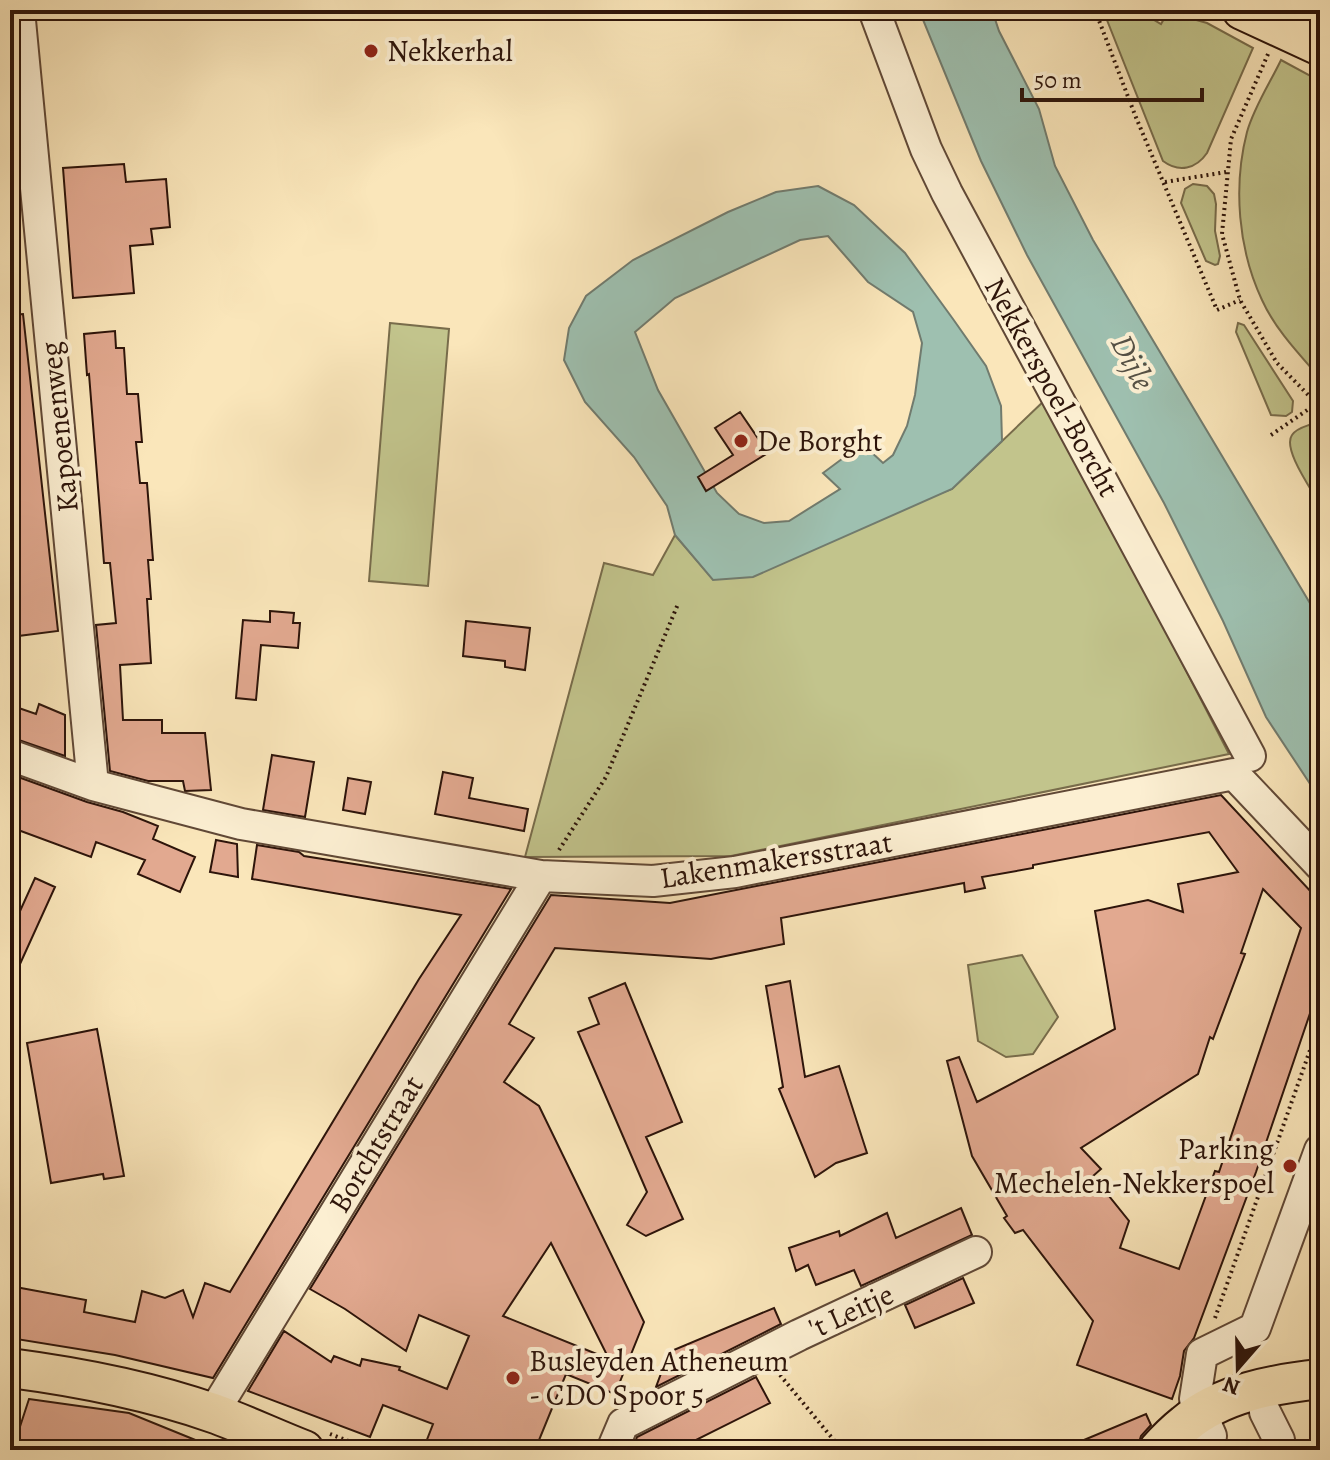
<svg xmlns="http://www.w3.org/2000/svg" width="1330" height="1460" viewBox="0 0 1330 1460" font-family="Alegreya,serif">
<rect width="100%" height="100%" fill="#fae6ba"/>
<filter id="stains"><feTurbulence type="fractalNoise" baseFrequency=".0025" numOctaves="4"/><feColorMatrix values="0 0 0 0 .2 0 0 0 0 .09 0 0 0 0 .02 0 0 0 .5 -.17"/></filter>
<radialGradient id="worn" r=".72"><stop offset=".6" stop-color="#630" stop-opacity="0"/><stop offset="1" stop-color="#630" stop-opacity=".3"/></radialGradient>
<!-- green -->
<path fill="#c2c48c" stroke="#786c4b" stroke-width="2" d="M1103,10h39l-1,2 20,12 7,-12 39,11 46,25 -46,105c-11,16 -28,20 -44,8z
M1281,60l39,21v297c-21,-24 -45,-49 -58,-78 -24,-51 -29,-114 -15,-168 7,-25 23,-49 34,-72z
M1193,184l14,2 7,8 2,10 -1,27 5,25 -2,8 -3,1 -9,-4 -25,-58 4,-14z
M390,323l59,6 -21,257 -59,-5z
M1238,323l6,2 49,76 -1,11 -6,4 -15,-1 -35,-83z
M1046,399l183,355 -498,102 -206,1 79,-294 49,12 22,-40 38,44 239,-90z
M1309,425l11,1v79c-8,-15 -38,-56 -28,-70 4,-6 11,-8 17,-10z
M1022,955l36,62 -25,37 -27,3 -28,-16 -10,-76z"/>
<!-- water -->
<path fill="#9ec0b0" stroke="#717b6e" stroke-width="2" fill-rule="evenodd" d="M919,10h73l7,21 40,78 16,57 38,74 227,380v179l-54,-82 -43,-96 -59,-118 -137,-248 -46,-94z
M818,186l36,19 51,48 48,66 33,47 15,40 1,35 -50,48 -199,88 -40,3 -38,-45 -8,-29 -33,-49 -49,-55 -21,-42 5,-32 17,-32 47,-36 95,-48 48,-20zM828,236l40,46 45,30 9,31 -7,52 -8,31 -14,29 -10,8 -13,-12 -12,-4 -35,26 17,16 -51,32 -25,2 -25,-9 -22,-21 -59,-103 -23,-58 40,-34 125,-58z"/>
<!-- building -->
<path fill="#e2a990" stroke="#2d140a" stroke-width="2" fill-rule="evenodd" d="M124,164l2,18 40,-3 4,48 -19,2 2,15 -23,2 4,47 -61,5 -10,-130z
M23,314l35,317 -48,6v-322z
M115,331l1,17h8l3,46h11l4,48h-6l4,41h7l6,77h-5l3,39h-4l4,64 -31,2 3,55h39v13h43l6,57 -26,1 -2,-10h-35l-38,-10 -14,-146 20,-2 -6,-60h-6l-15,-189 -2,1 -3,-41z
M740,412l28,41 -62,38 -8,-14 35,-22 -18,-27z
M270,611l24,2 -1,10h7l-2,25 -37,-3 -5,55 -20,-2 7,-78 27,2z
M466,621l64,7 -5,42 -20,-3v-6l-42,-5z
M39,704l26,11v41l-55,-19v-32l26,9z
M272,755l42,7 -9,55 -42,-7z
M443,772l30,6 -4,20 59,11 -4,22 -89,-17z
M10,774l77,28 36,10 35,14 -5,13 42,18 -15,35 -42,-18 7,-14 -49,-18 -5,15 -81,-30z
M348,778l23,4 -6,32 -22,-4z
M1221,795l92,99 3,-11h4v101l-64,188 -62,166 -10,13 -4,25 -8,23 -95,-34 16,-44 -70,-91 -8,3 -11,-15 3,-2 -35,-60 -25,-95 12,-4 18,45 138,-73 -20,-118 53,-11 35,12 -5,-28 60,-12 -29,-40 -176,33v3l-51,9 3,11 -20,4 -1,-9 -183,35 3,26 -73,15 -156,-11 -46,76 25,14 -30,44 35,24 105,216 -29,72 -49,-20 -31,76h-112l10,-26 -50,-19 -13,32 -122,-46 36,-60 47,31 3,-6 26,10 2,-7 38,8 -1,3 48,19 22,-53 -50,-21 -13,36 -61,-42 -35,-20 241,-394 119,8zM1263,889l38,39 -82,244 -4,-1 -36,98 -59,-21 9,-27 -36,-45 8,-7 -20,-21 117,-74 12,-37 3,2 32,-85 -4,-1zM551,1243l58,116 -106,-43z
M216,840l21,4 1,33 -28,-5z
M257,845l42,7 5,4 207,33 -298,489 -98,-23 -105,-17v-52l76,14 -2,12 51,10 7,-31 23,7 18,-8 10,27 12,-34 25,9 189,-313 42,-64 -209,-36z
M35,878l20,9 -45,99v-53z
M790,981l15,96 34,-11 28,87 -31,10 -21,14 -36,-88 4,-2 -17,-101z
M625,983l57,139 -36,15 37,82 -37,17 -19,-11 20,-33 -69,-160 21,-8 -10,-26z
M97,1029l27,147 -20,3 -1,-5 -52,9 -24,-140z
M961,1208l11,27 -111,51 -7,-16 -38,15 -8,-20 -12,6 -7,-23 50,-17 1,5 47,-23 9,25z
M963,1278l11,25 -59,25 -10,-23z
M774,1308l7,16 -125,63 13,-35z
M756,1377l14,26 -94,47h-44l5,-13z
M29,1399l100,14 91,37h-189l-17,-5z
M1146,1414l5,11 -10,11 -4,13 -77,1z"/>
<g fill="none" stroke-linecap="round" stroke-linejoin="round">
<!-- minor casing -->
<g stroke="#604836" stroke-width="34">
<path id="minor" d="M19,10l74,775
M874,10l52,139 21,44 303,563
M10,755l83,30 148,39 300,52 112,5 82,-9 499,-98 86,91
M1265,1412l14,28 1,10
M213,1413l328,-537
M1211,1436l-16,-37 7,-45 53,-26 65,-178
M612,1450l11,-26 176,-89 177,-83"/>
</g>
<!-- major casing -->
<g stroke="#2d140a" stroke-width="42">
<path id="major" d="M1242,10l78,36
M10,1368c69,9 137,22 203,45 31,11 60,25 91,37
M1158,1450c8,-9 17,-18 27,-26 37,-31 89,-40 135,-45"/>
</g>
<!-- path -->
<path stroke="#2d140a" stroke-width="4" stroke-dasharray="2 4" stroke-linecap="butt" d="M1095,10l40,105 82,195 23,-10
M1268,54l-37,85 -9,95 18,66 37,63 43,44
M1165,182l61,-10
M1271,435l45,-31
M559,850l47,-73 72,-173
M1215,1318l105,-296
M780,1375l62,75
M330,1434l42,16"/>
<!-- minor -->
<use href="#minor" stroke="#fcefd2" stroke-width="30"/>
<!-- major -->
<use href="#major" stroke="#fae6ba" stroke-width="38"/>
<!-- rail -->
<path stroke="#2d140a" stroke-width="6" stroke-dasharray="14 14" stroke-linecap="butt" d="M1312,1450l8,-23"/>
</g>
<!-- markers -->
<g fill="#8f2418" stroke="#fcefd2" stroke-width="3">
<circle cx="371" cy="51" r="8"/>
<circle cx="741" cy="441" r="8"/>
<circle cx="1290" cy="1166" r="8"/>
<circle cx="513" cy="1378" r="8"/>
</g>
<g text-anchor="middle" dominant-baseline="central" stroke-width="8" stroke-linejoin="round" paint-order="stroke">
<!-- poi labels -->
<g font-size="30" fill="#2d140a" stroke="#fcefd2" text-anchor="start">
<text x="387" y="51">Nekkerhal</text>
<text x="757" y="441">De Borght</text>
<text x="1274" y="1149" text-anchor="end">Parking<tspan x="1274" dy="34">Mechelen-Nekkerspoel</tspan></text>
<text x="529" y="1361">Busleyden Atheneum<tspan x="529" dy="34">- CDO Spoor 5</tspan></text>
</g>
<!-- street labels -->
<g font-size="30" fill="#2d140a" stroke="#fcefd2">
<text transform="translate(1052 387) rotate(61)">Nekkerspoel-Borcht</text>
<text transform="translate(59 427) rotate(-96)">Kapoenenweg</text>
<text transform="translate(776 860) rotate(-9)">Lakenmakersstraat</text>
<text transform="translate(376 1144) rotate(-59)">Borchtstraat</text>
<text transform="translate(851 1311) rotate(-25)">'t Leitje</text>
</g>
<!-- water labels -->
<g font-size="32" font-style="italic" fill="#555044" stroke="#fcefd2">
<text transform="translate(1133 362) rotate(63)">Dijle</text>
</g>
</g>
<!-- margin -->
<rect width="1330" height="1460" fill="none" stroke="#fae6ba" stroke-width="40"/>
<rect x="12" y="12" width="1306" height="1436" fill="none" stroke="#2d140a" stroke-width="4"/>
<rect x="20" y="20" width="1290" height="1420" fill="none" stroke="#2d140a" stroke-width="2"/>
<!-- north arrow -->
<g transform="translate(1238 1368) rotate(200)" stroke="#fcefd2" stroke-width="6" paint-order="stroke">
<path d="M0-6L14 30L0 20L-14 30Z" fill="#2d140a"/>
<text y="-12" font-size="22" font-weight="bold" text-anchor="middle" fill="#2d140a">N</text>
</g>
<!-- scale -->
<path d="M1022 88v12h180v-12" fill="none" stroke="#2d140a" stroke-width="4"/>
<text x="1034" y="88" font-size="24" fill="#2d140a" stroke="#fcefd2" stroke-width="6" paint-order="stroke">50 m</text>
<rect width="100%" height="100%" filter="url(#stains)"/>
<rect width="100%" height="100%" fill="url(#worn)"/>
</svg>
